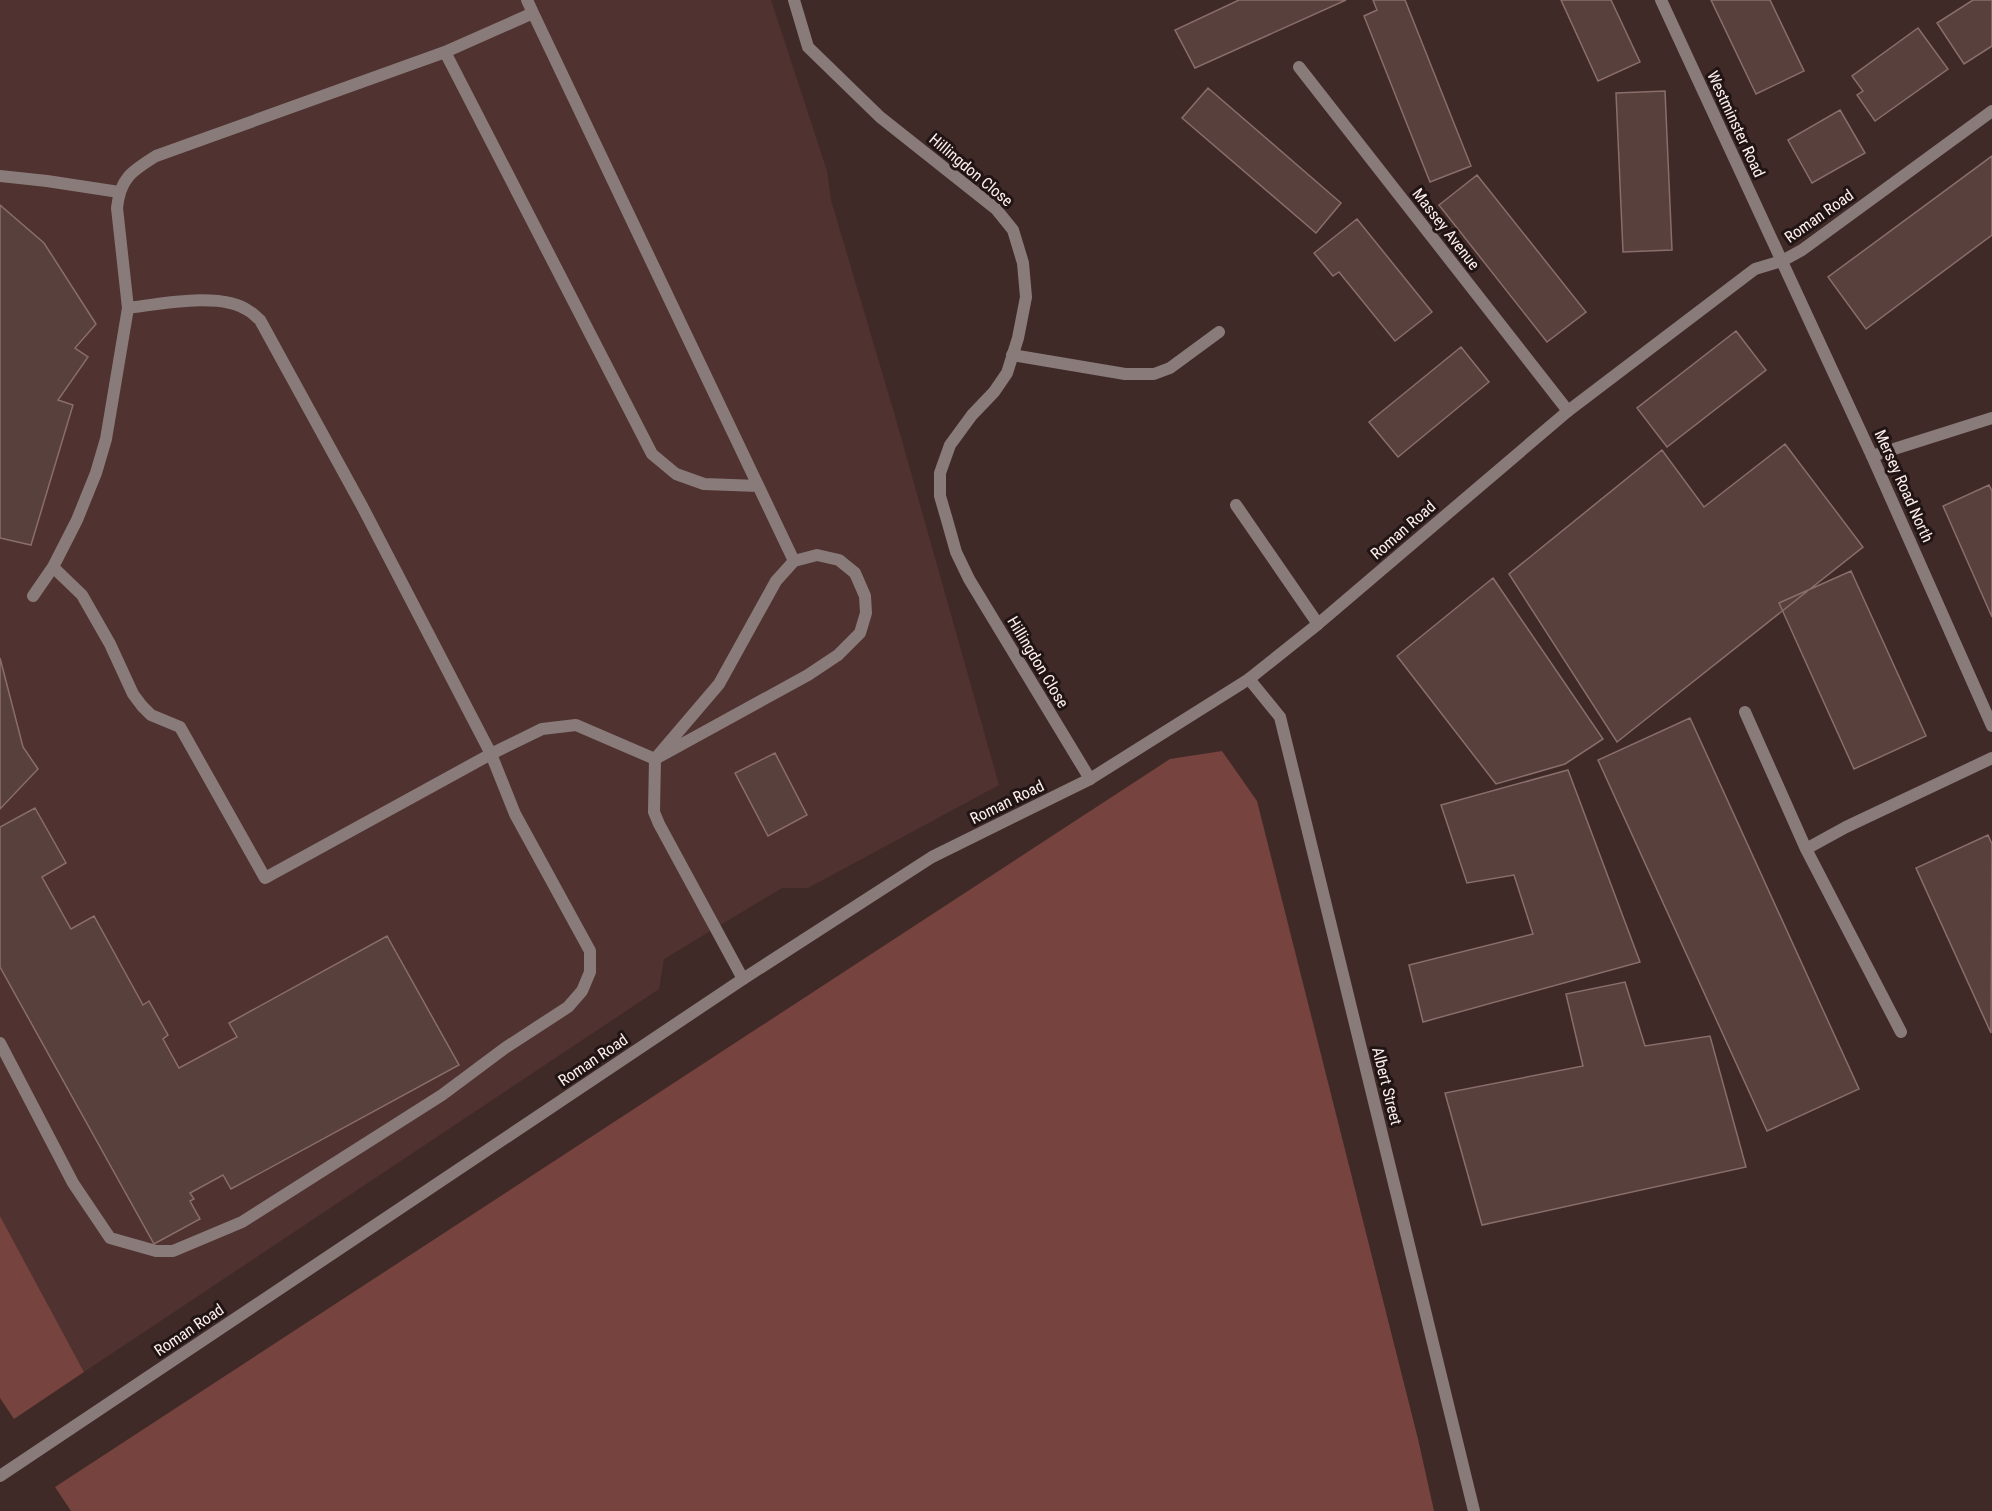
<svg xmlns="http://www.w3.org/2000/svg" width="1992" height="1511" viewBox="0 0 1992 1511" font-family="'Roboto Condensed',sans-serif">
<rect width="100%" height="100%" fill="#402a27"/>
<!-- built -->
<path fill="#503230" d="M0,0h771l56,171 4,29 64,216 104,369 -191,103h-26l-118,71 -5,30 -575,383 -84,-156z"/>
<!-- green -->
<path fill="#76433e" d="M1222,751l35,50 161,638 16,72h-1363l-16,-24 1115,-728z
M0,1216l84,156 -70,47 -14,-21z"/>
<!-- building -->
<path fill="#58403d" stroke="#896e6b" stroke-width="1.5" d="M1239,0h107l-151,68 -20,-38z
M1373,0h32l66,166 -41,16 -66,-166 13,-6z
M1561,0h50l29,62 -42,19z
M1711,0h59l34,71 -48,23z
M1973,0h19v46l-28,18 -27,-41z
M1918,28l30,41 -73,52 -18,-26 6,-4 -11,-15z
M1208,88l133,115 -25,30 -134,-115z
M1665,91l7,159 -49,2 -7,-159z
M1840,110l25,43 -53,30 -24,-43z
M1992,156v79l-126,94 -38,-52z
M1477,175l109,137 -39,30 -108,-137z
M0,205l44,38 52,81 -21,24 13,9 -30,43 15,5 -42,140 -31,-7z
M1357,219l75,93 -37,29 -56,-69 -6,4 -19,-23z
M1736,331l30,39 -99,77 -30,-39z
M1461,347l28,35 -91,75 -29,-35z
M1785,444l78,103 -246,195 -108,-168 153,-124 42,57z
M1989,485l3,6v126l-49,-111z
M1851,571l75,165 -72,33 -75,-166z
M1493,578l110,161 -38,25 -69,20 -99,-128z
M0,658l23,89 15,22 -38,40z
M1690,718l169,371 -92,42 -169,-371z
M775,753l32,62 -39,21 -33,-63z
M1568,770l72,192 -217,60 -14,-57 124,-31 -19,-59 -47,8 -26,-78z
M35,808l31,55 -24,14 29,52 23,-13 49,89 6,-4 19,34 -5,4 16,29 58,-31 -8,-14 158,-87 72,129 -228,124 -8,-14 -33,18 4,6 -4,2 10,18 -46,25 -154,-277v-140z
M1988,835l4,9 -1,189 -75,-165z
M1625,982l20,64 65,-10 36,131 -264,58 -37,-132 138,-27 -17,-72z"/>
<g fill="none" stroke-linecap="round" stroke-linejoin="round">
<!-- service -->
<path stroke="#887b7a" stroke-width="12" d="M527,0l6,13
M445,52l207,402 24,20 28,10 54,2
M0,176l47,5 72,11
M1012,355l113,19h29l16,-6 49,-36
M1236,505l82,119
M53,567l29,28 28,49 23,50 9,12 9,9 29,12 85,151 226,-124 -129,-248 -102,-186c-4,-3 -7,-7 -11,-9 -27,-20 -89,-7 -121,-3
M33,596l20,-29 24,-47 19,-47 10,-34 22,-131 -11,-100c3,-30 15,-37 39,-52l289,-104 88,-39 261,548
M1745,712l61,137 95,183
M1806,849l40,-22 146,-69
M0,1043l73,140 37,55 46,13h17l69,-29 200,-127 63,-47 63,-41 14,-16 8,-19v-21l-75,-137 -24,-60 51,-25 34,-4 79,34 64,-75 57,-103 18,-20 23,-6 22,5 16,13 10,23 1,17 -6,20 -22,22 -30,20 -153,84 -1,53 5,12 84,155"/>
<!-- minor -->
<path stroke="#887b7a" stroke-width="12" d="M794,0l14,47 72,70 116,92 17,21 10,33 3,34 -8,41 -11,35 -13,19 -22,23 -22,30 -10,28v23l7,24 9,32 13,27 121,200
M1299,67l269,344
M1872,456l120,-38
M1249,679l31,38 194,794"/>
<!-- tertiary -->
<path stroke="#887b7a" stroke-width="12" d="M1661,0l211,456 120,270
M0,1476l743,-497 189,-122 158,-78 159,-100 69,-55 250,-213 187,-142 27,-8 20,-11 190,-139"/>
</g>
<g text-anchor="middle" dominant-baseline="central" stroke-width="6" stroke-linejoin="round" paint-order="stroke">
<!-- street labels -->
<g font-size="16" fill="#feefed" stroke="#201514">
<text transform="translate(1736 124) rotate(65)">Westminster Road</text>
<text transform="translate(971 170) rotate(40)">Hillingdon Close</text>
<text transform="translate(1819 216) rotate(-35)">Roman Road</text>
<text transform="translate(1446 229) rotate(52)">Massey Avenue</text>
<text transform="translate(1904 486) rotate(66)">Mersey Road North</text>
<text transform="translate(1403 530) rotate(-41)">Roman Road</text>
<text transform="translate(1038 662) rotate(59)">Hillingdon Close</text>
<text transform="translate(1007 802) rotate(-26)">Roman Road</text>
<text transform="translate(593 1060) rotate(-34)">Roman Road</text>
<text transform="translate(1387 1086) rotate(76)">Albert Street</text>
<text transform="translate(189 1330) rotate(-34)">Roman Road</text>
</g>
</g>
</svg>
